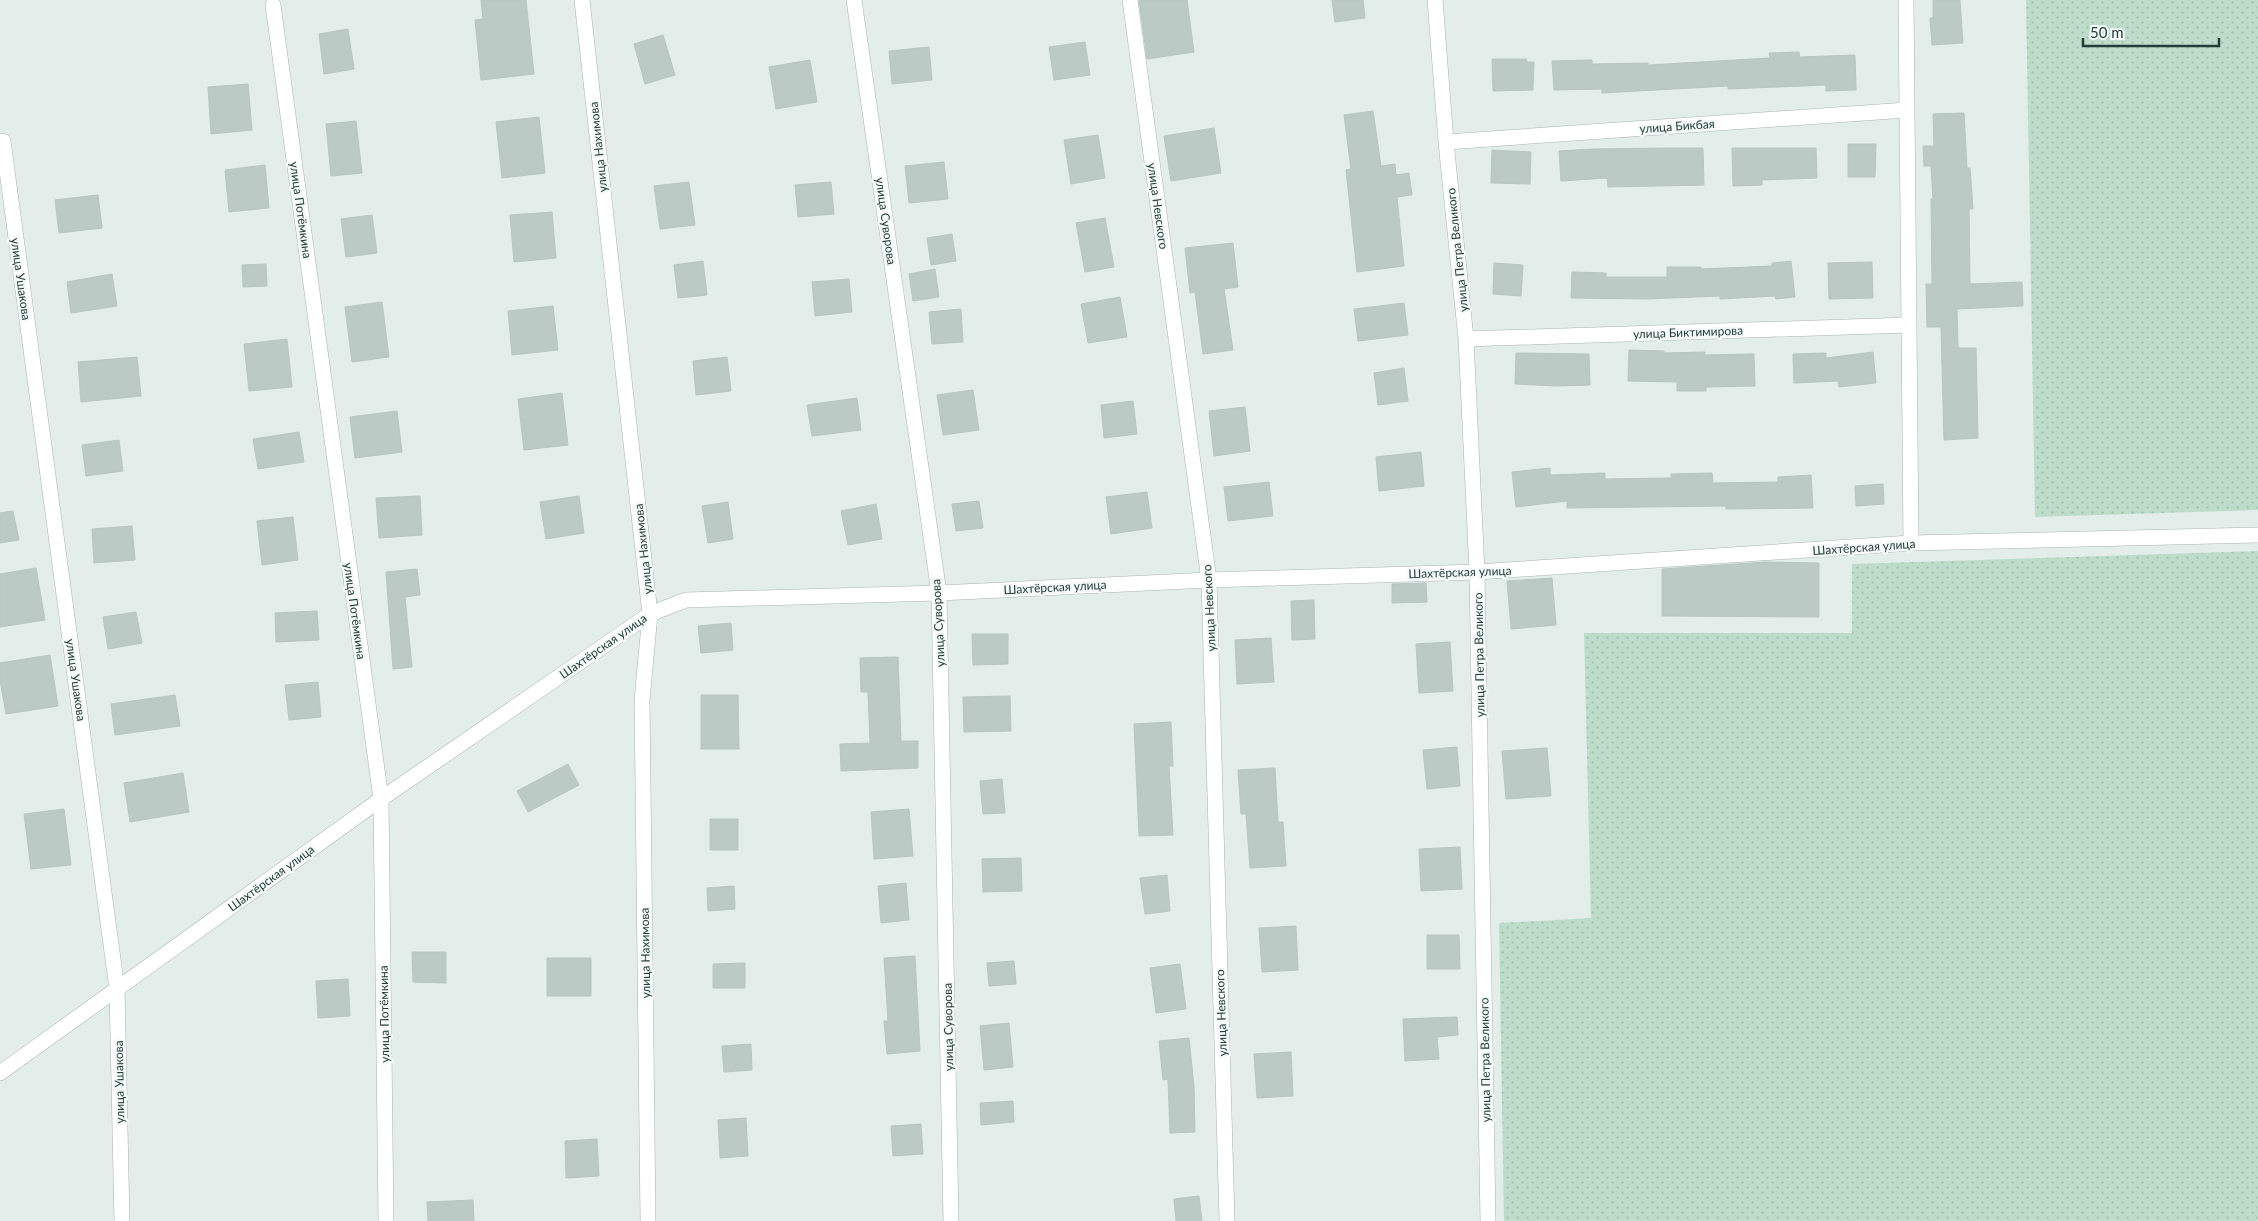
<svg xmlns="http://www.w3.org/2000/svg" width="2258" height="1221" viewBox="0 0 2258 1221" font-family="Lato,sans-serif">
<defs>
<pattern id="garden-dots" width="8" height="8" patternUnits="userSpaceOnUse" patternTransform="scale(1.25)"><rect width="8" height="8" fill="#bdddca"/><path d="M2 2h.1M6 6h.1" fill="none" stroke="#a2bfae" stroke-width="1.8" stroke-linecap="round"/></pattern>
</defs>
<rect width="100%" height="100%" fill="#e3edea"/>
<!-- garden -->
<path fill="url(#garden-dots)" d="M2026,0h232v510l-223,7z
M2258,551v670h-754l-5,-298 92,-5 -7,-285h268v-69z"/>
<!-- building -->
<path fill="#bccac6" stroke="#b6c6c1" d="M481,0h45l8,74 -53,6 -6,-60 8,-1z
M1139,0h48l7,52 -47,7z
M1332,0h31l2,18 -30,4z
M1933,0h27l3,43 -31,2 -2,-27h3z
M348,29l6,40 -30,5 -5,-40z
M663,35l12,40 -30,9 -11,-40z
M1085,42l5,33 -36,5 -5,-33z
M929,47l3,33 -40,4 -3,-33z
M1799,52l1,5 55,-2 1,35 -30,1v-6l-98,4v-3l-126,7v-4l-48,1 -2,-29 40,-1v4l56,-1v2l122,-7 -1,-5z
M1492,59h34l1,3h7l-1,28 -40,1z
M810,60l7,42 -41,7 -7,-42z
M248,84l4,46 -41,4 -3,-47z
M1373,111l8,55 14,-2 1,11 13,-2 3,22 -15,2 7,69 -47,6 -11,-102 5,-1 -7,-54z
M1964,113l3,55h3l3,41h-4l1,75 52,-2 1,24 -66,3 1,39h18l2,90 -34,2 -3,-113h-14l-1,-43h6l-1,-85h2l-2,-33h-7l-1,-20h11l-1,-32z
M539,117l6,56 -43,5 -6,-56z
M356,121l6,52 -31,3 -5,-52z
M1214,128l7,45 -50,8 -7,-45z
M1098,135l7,43 -34,6 -7,-44z
M1848,144h28l-1,33h-27z
M1668,148h35l1,37 -96,2 -1,-9 -46,3 -2,-30 34,-2z
M1732,148h84l1,30 -55,2v5l-29,1z
M1492,150l39,2 -1,32 -39,-1z
M944,162l4,37 -39,4 -4,-37z
M265,165l4,43 -40,4 -4,-42z
M689,182l6,43 -35,4 -6,-43z
M831,182l3,32 -36,3 -3,-32z
M98,195l4,33 -43,5 -4,-33z
M552,212l4,46 -42,4 -4,-47z
M372,215l5,38 -31,4 -5,-38z
M1105,218l9,49 -29,5 -9,-49z
M952,234l4,27 -25,4 -4,-27z
M1233,243l5,44 -14,2 9,61 -30,4 -8,-62 -5,1 -5,-45z
M703,261l4,34 -29,3 -4,-33z
M1791,261l4,36 -19,2 -1,-3 -55,3v-3l-73,3 -76,-1 1,-26 34,1v4h61v-10h34v2l71,-3v-3z
M1872,262l1,36 -44,1 -1,-36z
M1494,263l29,2 -2,31 -28,-2z
M266,264l1,22 -24,1 -1,-22z
M935,269l4,28 -26,4 -4,-27z
M112,274l5,32 -46,7 -4,-31z
M849,279l3,33 -37,4 -3,-34z
M1120,297l7,40 -39,6 -7,-39z
M382,302l7,55 -37,5 -7,-55z
M1404,303l4,32 -50,6 -4,-32z
M553,306l5,44 -46,5 -4,-44z
M961,309l2,33 -31,2 -3,-32z
M287,339l5,48 -43,4 -5,-47z
M1629,350l35,1v2l41,-1v3l49,-1 1,32 -49,1v4h-29v-9l-49,-1z
M1873,352l3,31 -37,4 -1,-6 -44,2 -1,-29 33,-1v5z
M1516,353l73,1 1,31 -34,1 -41,-2z
M137,357l4,39 -60,6 -3,-40z
M727,357l4,34 -35,4 -3,-34z
M1404,368l4,33 -30,4 -4,-32z
M973,390l6,40 -36,5 -6,-40z
M562,393l6,52 -44,5 -6,-51z
M857,398l4,32 -49,6 -5,-31z
M1133,401l4,33 -33,4 -3,-33z
M1245,407l5,44 -36,5 -5,-45z
M397,411l5,41 -47,6 -5,-41z
M299,432l5,30 -46,7 -5,-30z
M119,440l4,31 -37,5 -4,-31z
M1421,452l3,34 -45,5 -3,-34z
M1550,468v7l55,-2v6l66,-1v-4l41,-1 1,10 65,-1v-5l33,-2 2,33 -87,1v-3l-159,2v-7l-51,6 -4,-35z
M1269,482l4,34 -45,5 -4,-34z
M1883,484l1,20 -28,2 -1,-20z
M1147,492l5,36 -41,6 -5,-37z
M420,496l2,39 -43,3 -3,-40z
M579,496l5,37 -38,6 -6,-37z
M979,501l4,27 -27,3 -4,-27z
M728,502l5,37 -25,4 -6,-37z
M876,504l6,35 -34,6 -7,-34z
M13,511l6,29 -19,3v-30z
M293,517l5,43 -36,5 -5,-44z
M132,526l3,34 -41,3 -2,-34z
M1766,562l53,1v54l-157,-1v-47z
M36,568l9,52 -45,7v-53z
M417,569l3,26 -15,2 7,70 -19,2 -7,-97z
M1552,578l4,47 -45,4 -4,-48z
M1426,583l1,19 -35,1v-19z
M1314,600l1,39 -23,1 -1,-39z
M317,611l2,29 -43,2 -1,-29z
M136,612l6,31 -34,6 -5,-32z
M731,623l2,27 -32,3 -3,-27z
M972,634h36v30l-35,1z
M1271,638l3,44 -37,2 -2,-44z
M1450,642l3,49 -34,2 -3,-49z
M50,655l8,51 -52,8 -6,-34v-17z
M898,657l3,84h17v27l-77,3 -1,-27 30,-1 -2,-51h-7l-1,-34z
M318,682l3,35 -32,3 -4,-35z
M175,695l5,31 -65,9 -4,-31z
M701,695h37l1,54h-38z
M1010,696l1,35 -47,1 -1,-35z
M1171,722l2,44h-4l4,69 -34,1 -5,-112z
M1457,747l3,39 -33,3 -4,-39z
M1547,748l4,48 -45,3 -4,-48z
M568,764l11,21 -51,27 -11,-21z
M1275,768l3,54h5l3,44 -36,2 -4,-54h-5l-3,-44z
M183,773l6,39 -59,10 -6,-39z
M1002,779l3,34 -22,1 -3,-33z
M64,809l7,56 -40,4 -7,-55z
M909,809l4,47 -39,3 -3,-47z
M710,819h28v31h-28z
M1460,847l2,42 -41,2 -2,-42z
M1021,858l1,33 -39,1 -1,-33z
M1167,875l3,36 -25,3 -5,-36z
M906,883l3,37 -28,3 -3,-37z
M734,886l1,23 -27,2 -1,-23z
M1296,926l2,44 -36,2 -3,-44z
M1427,935h32l1,34h-33z
M412,952h34v31l-33,-1z
M915,956l5,95 -33,3 -3,-33h4l-4,-63z
M547,958h44v38h-44z
M1014,961l2,23 -27,2 -2,-23z
M745,963v25h-32v-24z
M1180,964l6,45 -30,4 -6,-45z
M348,979l2,37 -32,2 -2,-37z
M1457,1017l1,18 -21,2 2,22 -34,2 -2,-42z
M1009,1023l4,44 -29,3 -4,-44z
M1189,1038l5,49 1,45 -25,1 -2,-54 -5,1 -4,-39z
M751,1044l1,26 -28,2 -2,-26z
M1291,1052l2,44 -36,2 -3,-44z
M1013,1101l1,21 -33,3 -1,-22z
M746,1118l2,38 -28,2 -2,-38z
M921,1124l2,30 -30,2 -2,-30z
M597,1139l2,37 -33,2 -1,-37z
M1199,1196l3,25h-26l-2,-22z
M473,1200l1,21h-46l-1,-19z"/>
<g fill="none" stroke-linecap="round" stroke-linejoin="round">
<!-- minor casing -->
<g stroke="#a6b5b2" stroke-width="16">
<path id="minor" d="M582,0l68,614 -8,86 6,521
M854,0l85,593 12,628
M1130,0l79,580 18,641
M1435,0l11,142 20,197 11,233 11,649
M1906,0l5,543
M273,5l108,794 5,422
M3,141l114,848 5,232
M1446,142l461,-32
M1466,339l443,-14"/>
</g>
<!-- tertiary casing -->
<g stroke="#a6b5b2" stroke-width="16">
<path id="tertiary" d="M0,1073l381,-274 269,-185 36,-14 253,-7 270,-13 268,-8 434,-29 347,-8"/>
</g>
<!-- minor -->
<use href="#minor" stroke="#fff" stroke-width="15"/>
<!-- tertiary -->
<use href="#tertiary" stroke="#fff" stroke-width="15"/>
</g>
<g text-anchor="middle" dominant-baseline="central" stroke-width="4.5" stroke-linejoin="round" paint-order="stroke">
<!-- street labels -->
<g font-size="12" fill="#233e3a" stroke="#f4f9f7">
<text transform="translate(1677 126) rotate(-4)">улица Бикбая</text>
<text transform="translate(598 147) rotate(-96)">улица Нахимова</text>
<text transform="translate(1158 206) rotate(82)">улица Невского</text>
<text transform="translate(301 210) rotate(82)">улица Потёмкина</text>
<text transform="translate(886 221) rotate(82)">улица Суворова</text>
<text transform="translate(1457 250) rotate(-96)">улица Петра Великого</text>
<text transform="translate(21 279) rotate(82)">улица Ушакова</text>
<text transform="translate(1688 332) rotate(-2)">улица Биктимирова</text>
<text transform="translate(1864 547) rotate(-4)">Шахтёрская улица</text>
<text transform="translate(643 549) rotate(-96)">улица Нахимова</text>
<text transform="translate(1460 572) rotate(-2)">Шахтёрская улица</text>
<text transform="translate(1055 587) rotate(-3)">Шахтёрская улица</text>
<text transform="translate(1209 608) rotate(-93)">улица Невского</text>
<text transform="translate(355 611) rotate(82)">улица Потёмкина</text>
<text transform="translate(938 623) rotate(-93)">улица Суворова</text>
<text transform="translate(603 646) rotate(-35)">Шахтёрская улица</text>
<text transform="translate(1479 655) rotate(-91)">улица Петра Великого</text>
<text transform="translate(76 680) rotate(82)">улица Ушакова</text>
<text transform="translate(271 878) rotate(-36)">Шахтёрская улица</text>
<text transform="translate(645 953) rotate(-91)">улица Нахимова</text>
<text transform="translate(1221 1013) rotate(-92)">улица Невского</text>
<text transform="translate(384 1014) rotate(-91)">улица Потёмкина</text>
<text transform="translate(948 1027) rotate(-91)">улица Суворова</text>
<text transform="translate(1485 1060) rotate(-91)">улица Петра Великого</text>
<text transform="translate(119 1082) rotate(-91)">улица Ушакова</text>
</g>
</g>
<!-- scale -->
<path d="M2083 38v8h136v-8" fill="none" stroke="#233e3a" stroke-width="2.5"/>
<text x="2090" y="38" font-size="15" fill="#233e3a" stroke="#f4f9f7" stroke-width="4" paint-order="stroke">50 m</text>
</svg>
